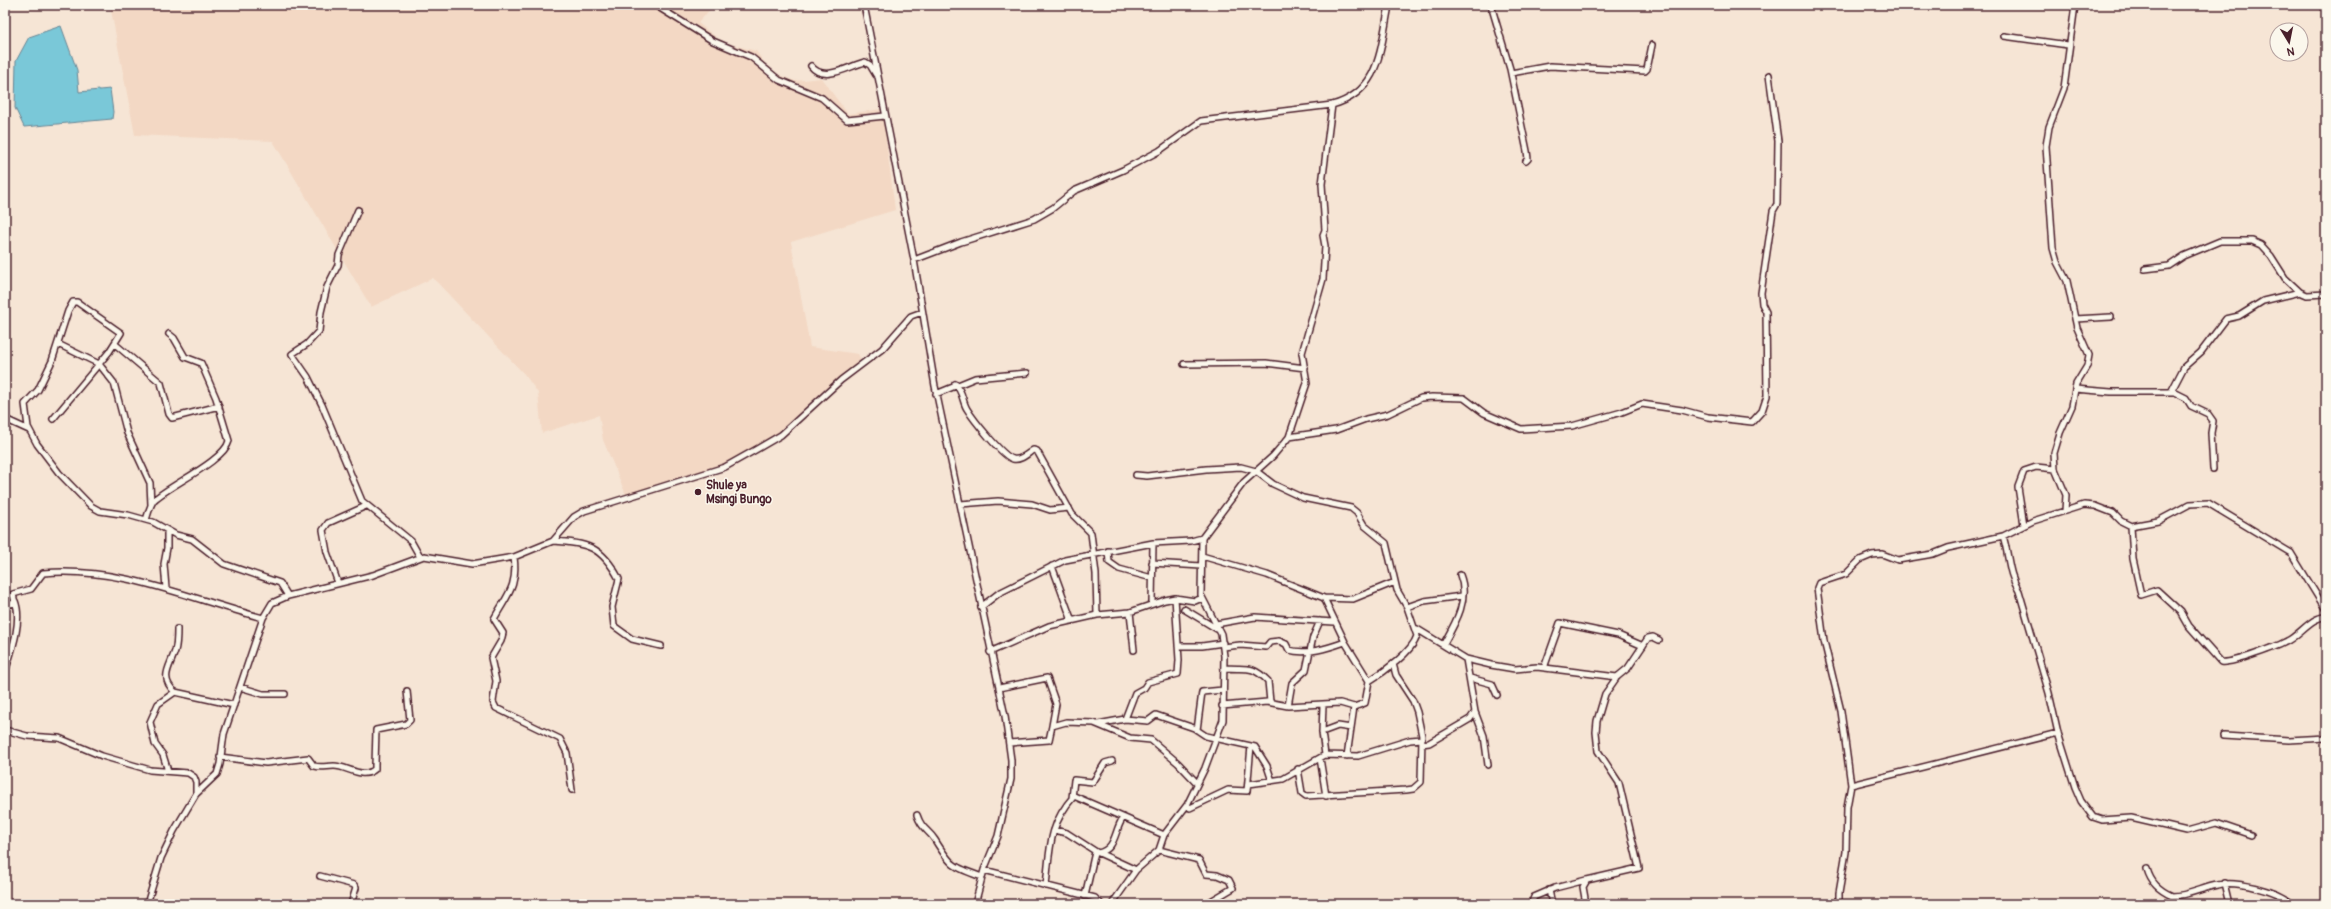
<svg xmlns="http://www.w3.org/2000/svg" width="2331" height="909" viewBox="0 0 2331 909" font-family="Pangolin,sans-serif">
<rect width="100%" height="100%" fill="#f6e5d5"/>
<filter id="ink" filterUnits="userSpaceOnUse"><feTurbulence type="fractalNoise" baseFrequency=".025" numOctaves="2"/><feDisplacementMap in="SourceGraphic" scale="8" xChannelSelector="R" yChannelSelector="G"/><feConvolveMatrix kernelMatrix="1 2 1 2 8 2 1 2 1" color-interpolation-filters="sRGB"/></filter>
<g filter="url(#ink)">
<!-- built -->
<path fill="#f3d8c4" d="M110,5h604l-16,18 24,19 34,9 15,21 24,9 26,-3 27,36 34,-5 13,101 -104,32 19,105 48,7 5,9 -38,32 -25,26 -62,42 -111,34 -24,-57 -4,-25 -57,18 -4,-40 -13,-18 -92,-97 -62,29 -98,-166 -138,-6z"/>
<!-- water -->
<path fill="#7ac8d8" stroke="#678493" d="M61,26l16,44 2,22 31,-3 3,23 -1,7 -88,8 -9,-19 1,-47 13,-24z"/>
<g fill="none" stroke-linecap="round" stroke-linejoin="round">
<!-- minor casing -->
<g stroke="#4a1f2b" stroke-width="8">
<path id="minor" d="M655,5l58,36 38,16 28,23 43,18 25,22 38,-4
M864,5l50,255 21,126 70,330 6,44v19l-13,57 -14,34 -9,34
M1491,5l19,64 17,82 1,8 -2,2
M2004,36l64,9
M811,66c13,17 38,0 54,-4l5,3 6,10
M1511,73l39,-7 95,5 2,-2 5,-24
M358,210l-19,45 -1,10 -11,22 -6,25 -2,19 -12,13 -15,10 16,23 14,28 40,96 49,40 9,16
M914,260l47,-18 73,-23 19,-11 21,-17 49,-21 36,-19 42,-30 131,-16c47,-13 48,-53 56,-94l-2,-6
M2145,269l24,-3 15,-10 36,-15h32l9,4 10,11 14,22 15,14 7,3 19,-1
M2075,319l36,-2
M58,344l41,20 15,19 13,50 23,50 1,22
M115,344l46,39 8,31 3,4 47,-12
M1184,364l82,-1 39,5
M955,384c8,7 7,17 12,25 6,10 36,48 46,50 7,2 14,-5 20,-9l4,1 35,63 19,19 5,41 1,41
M2075,389l36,3h63l12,6 5,8 17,8 5,7 -2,12 2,36
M2171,392l13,-25 17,-15 25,-33 13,-3 24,-15 37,-9
M936,394l39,-16 52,-5
M5,419l24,11
M53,419l56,-67 12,-19 -44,-31h-4l-5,9 -16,50 -14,29 -13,14 3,23 9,17 22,29 32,33 9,5 28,4 25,7 23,13 16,4 32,25 56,19 8,13
M1289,437l18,-54 -5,-30 21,-74 2,-33 -2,-11 2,-5 -3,-46 10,-79
M1136,475l11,1 59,-7 35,-2 15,4 17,13 30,14 48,10 6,5 7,12 22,18 11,47 10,17 10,29c-5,16 -33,36 -48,45l-4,22 -11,4 -14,-4 -52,3 -21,-4 -45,4
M960,504l38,-3 34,3 18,6 19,-2
M2065,511l1,-16 -11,-26 -1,-16 6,-20 12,-27 4,-22 11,-18 2,-11 -12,-27 -10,-47 -10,-19 -4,-14 -7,-102 3,-19 15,-39 11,-83
M146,520c2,-6 4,-15 8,-20 16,-15 70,-39 75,-59l-13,-43 -15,-35 -16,-6 -11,-19 -5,-4
M2024,525l-6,-38 6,-16 12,-4 19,2
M2131,526l2,33 8,36 16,-5 24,22 8,14 32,36c11,2 58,-16 68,-22 11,-6 24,-24 37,-23
M2003,536c6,18 5,38 16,55l30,102 9,40 17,54 6,14 12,16 9,3 29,-2 56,13 29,-8 35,12
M553,541c34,2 49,5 66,38l-7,28 2,19 18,13 29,7
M1108,551l1,11 10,7 33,9
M1202,556l65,19 57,23 21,44 24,39
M514,557c4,30 -7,38 -20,62l9,14 -2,8 -10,17 5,23 -3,21 3,6 64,31 7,14 5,37
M1152,563l49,3
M1052,566l20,55
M338,583l-11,-31 -4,-22 5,-7 38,-17
M166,588l-2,-24 3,-16v-18
M1324,598l29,1 42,-17
M1152,603l1,-60
M5,605l10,-2 -2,-9 18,-5 12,-16c77,-7 147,26 220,45
M981,607l18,-14 66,-33 88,-17 38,-2 11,-3 42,-56 29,-26 16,-19 47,-7 30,-11 22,-5 33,-16 11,-1 32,1 20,15 37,16 51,-3 50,-14 20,-8 40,6 26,7 44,5 10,-11 5,-15 -1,-84 -4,-8 -1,-11 12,-82 4,-7 1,-63 -9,-66
M1407,607l17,-6 38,-5
M1184,609l33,20
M1130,612l4,38
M1216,624l39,-7 79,5
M177,629c0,7 0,15 -2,22 -5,16 -16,27 0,41l59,13
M1417,629l49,30 25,6 24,4 22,-2 80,10
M1443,645c12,-21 27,-45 17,-70
M1178,646h24l21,-3
M1223,647l17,-2 26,2 4,-5 9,-1 7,3 3,6c18,5 39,-2 56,-8
M990,652l59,-26 48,-11 33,-3 35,-12 10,-2 20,3 7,-3
M1224,668c23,2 27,-4 44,13l2,21
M1544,668l16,-45 58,12 25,11
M5,672c6,-19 18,-51 10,-71
M1470,678l22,6 5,11
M240,687l23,7h22
M999,688l48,-10 9,26 -4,22
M1323,705l-1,27 3,23
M1288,706l4,-23 14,-13 7,-33 7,-16
M1475,712l9,24 4,29
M1125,719l10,-26 9,-5 4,-6 30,-8 1,-14 -4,-62
M1098,724l27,-5 23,2 8,-6 38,13 12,8 49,11 12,19 5,15
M5,730l22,6 32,2 43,18 48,14 38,3 6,4 2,5v12
M1197,730l5,-38 21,-2
M1322,732l16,-6 13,2
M2224,736l65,4 37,-2
M1009,743l40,-3 3,-14 14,-4 28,1 36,15 21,2 27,23 19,20
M1422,744l7,-1 41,-24 5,-7 -9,-53
M1347,756l7,-49
M220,757l46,6 42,-5 6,8c7,2 13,0 20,0 13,0 29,14 41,3v-4l1,-35 30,-6 4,-4 -3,-29
M1320,758l6,38
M1298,769l4,24 4,3 100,-6 7,-1 8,-7 1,-46 -5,-24 -4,-11 -17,-26 -3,-11
M168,771l-5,-16 -8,-11 -5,-22 8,-18 17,-12
M1249,784l34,-5 42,-24 33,1 52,-16 12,-1
M1851,785l207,-52
M1072,798l2,-18 19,2 12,-19 7,-2
M1187,805l3,3 38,-18 19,1 4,-45
M917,815c5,15 11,14 18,25 16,26 18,27 47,37
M1054,830l13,3 31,20c19,-4 16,-23 25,-35
M1159,850l40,10 7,14 11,1 12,5 4,8 -27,16
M1099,853l37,17
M2147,869c4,14 12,21 25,27 15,0 30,-8 45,-11 18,-5 62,6 75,19
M984,870l111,28 6,6
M320,876l34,9 2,3 -5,16
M2224,883l5,21
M1046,886c4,-36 2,-61 28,-90l90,39
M1549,890l3,14
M1085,896l10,-44
M147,904l14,-46 13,-27 22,-37 21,-20 3,-10 4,-30 39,-116 9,-15 16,-7 85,-21 51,-19 48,8 42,-7 39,-16 21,-24 10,-6 141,-44 32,-18 24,-14 60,-55 41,-31 29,-33 11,-4
M1112,904l24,-34 23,-20 5,-15 23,-30 18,-37 18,-48 1,-64 -3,-22 -20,-39 1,-57
M1531,904l3,-7 21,-9 31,-8
M1586,904l-3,-17 4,-7 52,-12 -20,-85 -21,-32 -2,-19 1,-11 8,-27 12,-17 11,-9 20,-30 5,-1 6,3
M1839,904v-11l7,-41 1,-45 4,-22 -10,-74 -17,-70 -7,-53 2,-5 27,-9 14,-14 12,-5 10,-1 16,6 35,-6 15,-6 55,-12 30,-15 51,-16 11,1 18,7 8,8 10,5 27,-5 32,-17 18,-1 83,50 35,57"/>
</g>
<!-- minor -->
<use href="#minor" stroke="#fbf7ec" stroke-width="5"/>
</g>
</g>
<!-- markers -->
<circle fill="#4a1f2b" stroke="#fbf7ec" stroke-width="1.5" cx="698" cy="492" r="4"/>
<g text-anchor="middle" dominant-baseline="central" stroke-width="3" stroke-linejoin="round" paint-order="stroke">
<!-- poi labels -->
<g font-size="12" font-weight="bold" fill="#4a1f2b" stroke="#fbf7ec" text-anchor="start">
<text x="706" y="485">Shule ya<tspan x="706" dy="14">Msingi Bungo</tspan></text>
</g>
</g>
<!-- margin -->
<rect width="2331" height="909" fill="none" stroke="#fbf7ec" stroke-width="20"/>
<rect x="10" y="10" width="2311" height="889" fill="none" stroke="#4a1f2b" stroke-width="1.5" filter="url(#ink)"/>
<!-- north arrow -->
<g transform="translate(2289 42) rotate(170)"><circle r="19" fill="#fbf7ec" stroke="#b4a19f"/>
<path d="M0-3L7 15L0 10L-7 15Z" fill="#4a1f2b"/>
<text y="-6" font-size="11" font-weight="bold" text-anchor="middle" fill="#4a1f2b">N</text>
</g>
</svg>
